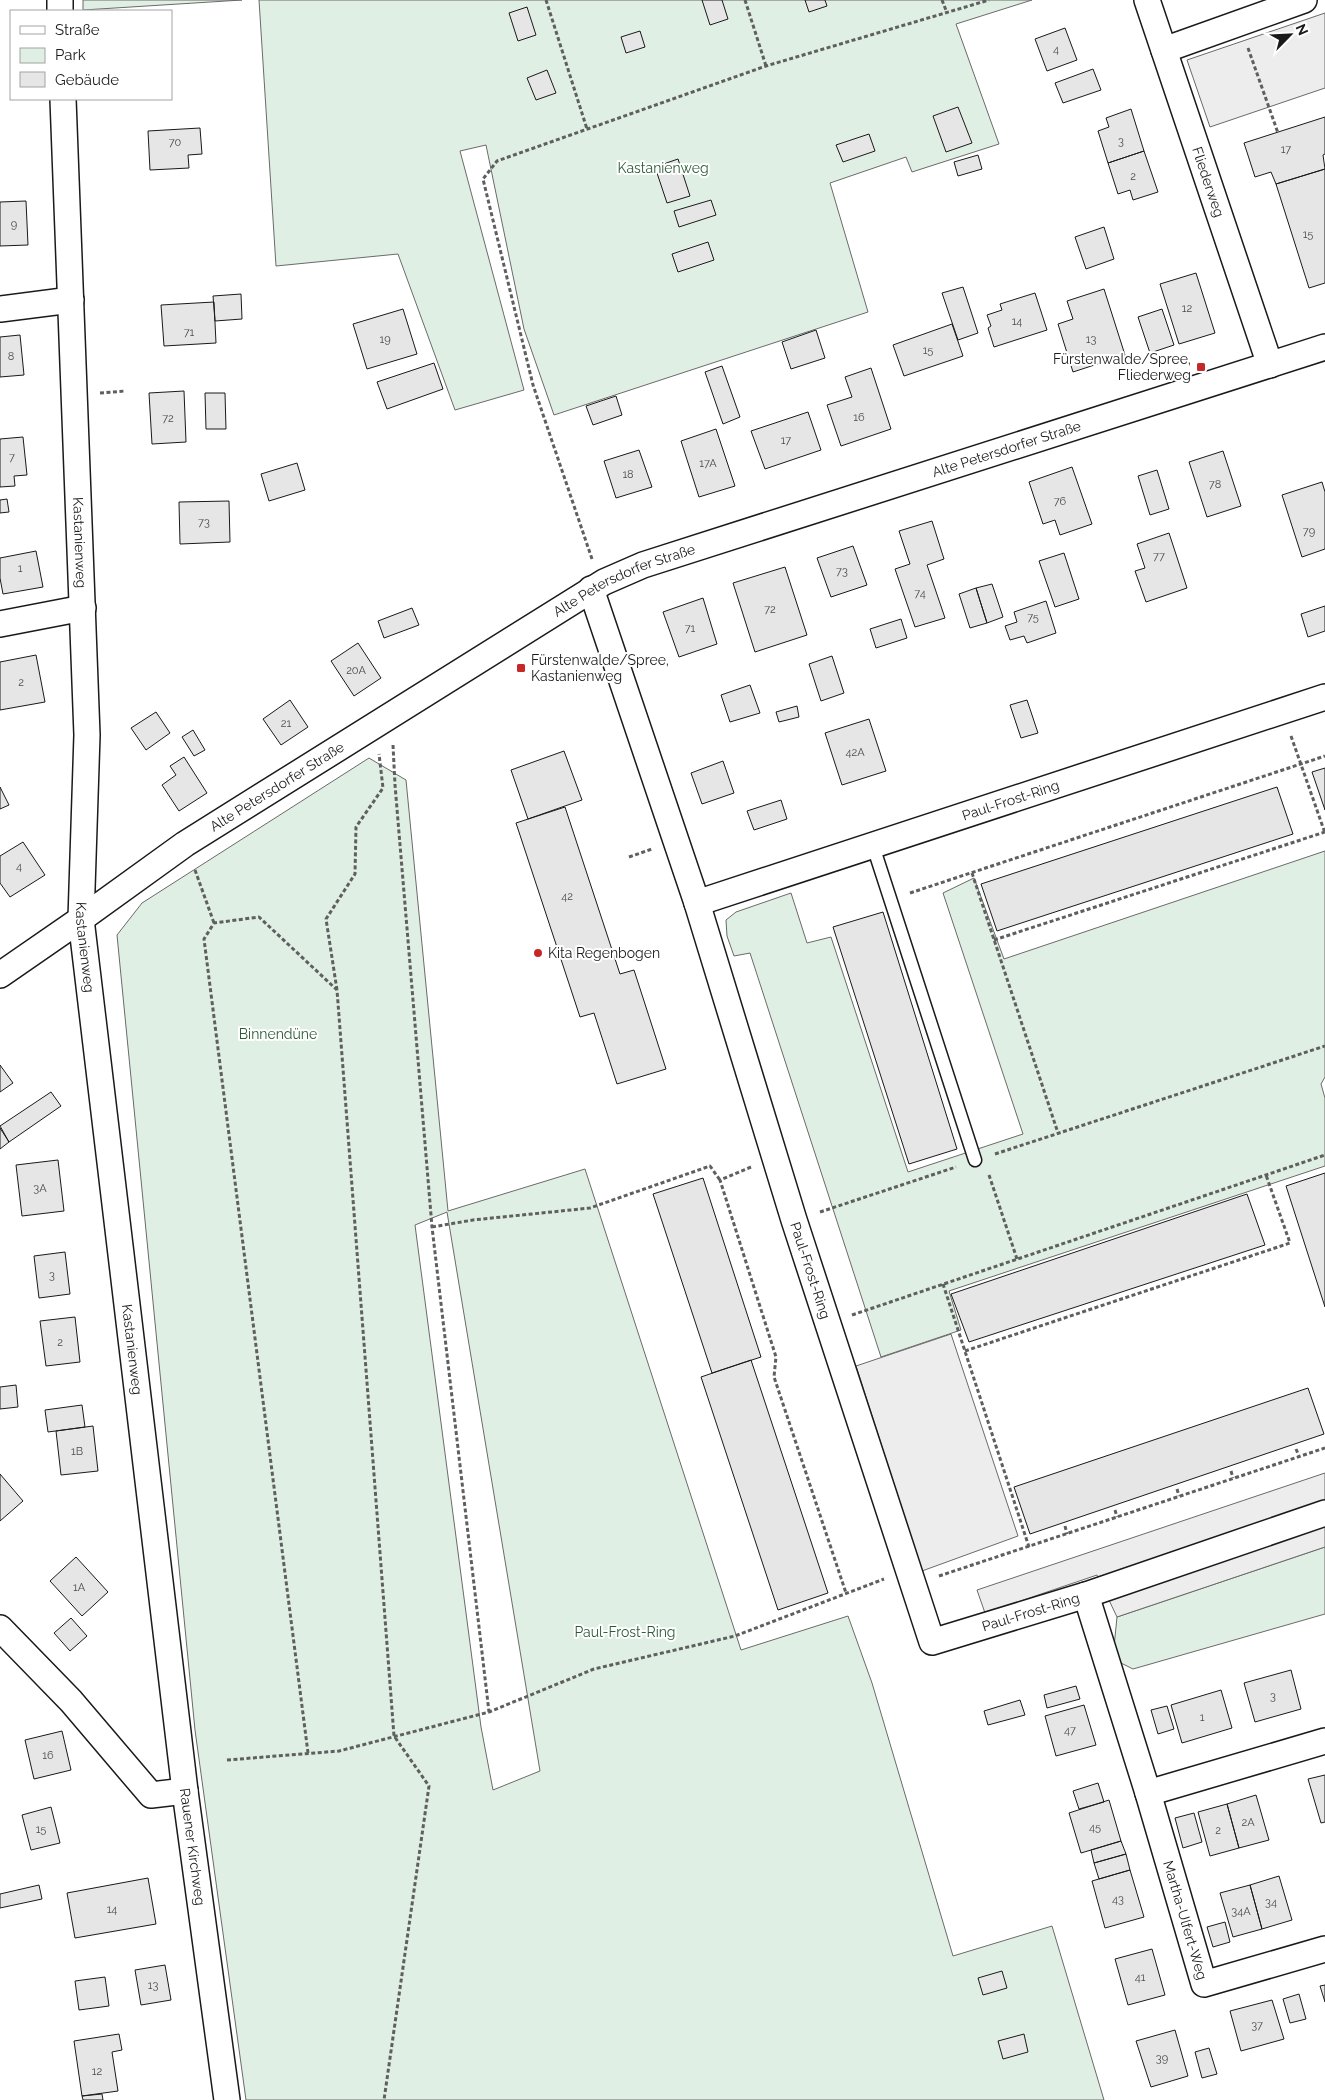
<svg xmlns="http://www.w3.org/2000/svg" width="1325" height="2100" viewBox="0 0 1325 2100" font-family="Raleway,sans-serif">
<rect width="100%" height="100%" fill="#fff"/>
<!-- green -->
<path fill="#e0efe3" stroke="#6a6a6a" fill-rule="evenodd" d="M83,0h159l-159,10z
M259,0h773l-76,24 43,120 -87,28 -6,-15 -76,26 38,129 -314,103 -30,-86 -38,-184 -26,6 64,239 -69,20 -57,-156 -122,12z
M369,758l37,22 42,431 137,-42 156,481 107,-34 24,67 81,273 99,-30 52,174h-858l-51,-370 -78,-795 25,-32zM447,1212l93,559 -47,19 -12,-63 -66,-502z
M1325,851v226l-4,7 4,14v68l-376,125 12,39 -80,27 -131,-404 -16,3 -7,-20 -1,-16 10,-8 55,-19 16,50 24,-6 77,235 115,-38 -80,-241 31,-15 30,81z
M1325,1547v67l-192,55 -14,-7 -5,-15 3,-30z"/>
<!-- parking -->
<path fill="#ededed" stroke="#6a6a6a" d="M1325,13v75l-115,39 -23,-67z
M951,1334l67,202 -96,35 -66,-205z
M1325,1473v74l-208,70 -20,-42 -112,38 -8,-23z"/>
<!-- building -->
<path fill="#e6e6e6" stroke="#1a1a1a" d="M702,0h20l6,19 -18,6z
M805,0h20l2,6 -18,6z
M527,7l9,28 -18,6 -9,-28z
M1065,28l12,32 -30,11 -12,-32z
M640,31l5,16 -19,6 -5,-16z
M1093,69l8,21 -38,13 -8,-20z
M547,70l9,23 -20,7 -9,-22z
M958,107l14,36 -26,9 -13,-36z
M1131,109l13,42 -36,12 -10,-32 11,-4 -3,-9z
M1325,117v37l-2,1 2,14 -49,15 -5,-12 -16,5 -11,-34z
M200,128l2,26 -14,1 1,13 -39,2 -2,-39z
M869,134l6,17 -32,11 -7,-17z
M1144,151l14,41 -25,8 -3,-10 -12,4 -10,-31z
M978,155l4,14 -24,7 -4,-14z
M678,159l12,37 -23,7 -12,-36z
M1325,169v114l-16,5 -33,-104z
M711,200l5,15 -37,12 -5,-16z
M26,201l2,44 -28,1v-44z
M1104,227l10,32 -28,10 -11,-32z
M708,242l6,18 -36,12 -6,-18z
M1196,273l19,60 -36,11 -19,-60z
M963,287l15,46 -20,7 -16,-47z
M1104,289l21,66 -52,17 -15,-48 15,-5 -6,-18z
M1035,293l12,37 -53,17 -6,-19 3,-2 -4,-11 15,-5 -2,-6z
M241,294l1,25 -27,2 -2,-25z
M214,302l2,41 -52,3 -3,-41z
M403,309l14,45 -50,15 -14,-45z
M1162,309l12,36 -24,8 -12,-36z
M952,324l11,32 -59,20 -11,-31z
M816,330l9,28 -34,11 -9,-27z
M20,335l4,40 -24,2v-40z
M434,363l9,26 -56,20 -10,-27z
M722,366l18,51 -17,7 -18,-52z
M871,368l20,61 -50,17 -14,-41 25,-8 -7,-20z
M184,391l2,51 -34,2 -3,-51z
M205,393h20l1,36h-20z
M616,396l6,19 -29,10 -7,-19z
M808,412l13,38 -56,19 -14,-38z
M716,429l19,57 -36,11 -18,-56z
M23,437l4,38 -13,1 1,10 -15,1v-48z
M639,450l13,37 -36,11 -12,-37z
M1223,451l18,55 -34,11 -18,-55z
M297,463l8,27 -36,11 -8,-27z
M1072,467l20,57 -32,11 -5,-15 -12,4 -14,-42z
M1157,470l12,39 -19,6 -12,-39z
M1322,482l3,10v57l-23,8 -20,-62z
M7,499l2,13 -9,1v-13z
M229,501l1,41 -50,2 -1,-42z
M932,521l12,38 -17,6 18,53 -30,9 -20,-58 15,-5 -11,-33z
M1169,533l18,55 -41,14 -11,-31 10,-3 -8,-24z
M853,546l14,39 -36,12 -14,-39z
M36,551l7,36 -40,7 -3,-16v-20z
M1064,553l15,46 -24,8 -16,-46z
M785,567l22,68 -52,17 -22,-69z
M992,584l11,33 -16,6 -11,-35z
M976,588l11,35 -17,5 -11,-34z
M703,598l14,46 -38,13 -16,-45z
M1046,601l10,32 -29,10 -3,-7 -14,4 -5,-14 12,-4 -3,-10z
M1325,606v25l-17,6 -7,-23z
M412,608l7,17 -35,13 -6,-17z
M901,619l6,19 -31,10 -6,-19z
M358,643l23,35 -27,18 -23,-35z
M36,655l9,47 -45,8v-48z
M832,656l12,37 -23,8 -12,-37z
M750,685l10,28 -30,9 -9,-27z
M290,700l18,27 -27,18 -18,-26z
M1027,700l11,33 -17,5 -11,-33z
M797,706l2,11 -20,5 -3,-10z
M156,712l14,21 -24,17 -15,-22z
M869,719l17,52 -44,14 -17,-52z
M193,730l12,20 -11,6 -12,-19z
M564,751l18,49 -54,19 -17,-49z
M184,757l23,36 -28,18 -17,-26 14,-10 -6,-9z
M723,761l11,32 -32,11 -11,-31z
M1325,768v42l-13,-38z
M0,787l9,18 -9,4z
M1277,787l16,47 -296,97 -16,-47z
M781,800l6,19 -33,11 -7,-19z
M565,807l55,167 14,-4 32,99 -49,15 -23,-71 -14,4 -64,-194z
M23,842l22,33 -35,22 -10,-14v-27z
M883,912l74,237 -48,15 -76,-237z
M0,1065l13,18 -13,9z
M51,1092l10,14 -52,36 -9,-16z
M0,1128l9,14 -9,7z
M58,1160l6,51 -42,5 -6,-51z
M1325,1173v134l-39,-121z
M703,1178l58,179 -49,16 -59,-179z
M1247,1194l18,51 -296,97 -18,-48z
M65,1252l5,42 -31,4 -5,-42z
M75,1317l5,45 -34,4 -6,-45z
M751,1360l77,233 -50,17 -77,-233z
M16,1385l2,22 -18,2v-22z
M1308,1388l16,46 -294,100 -16,-47z
M82,1405l3,22 -37,5 -3,-22z
M93,1426l5,45 -37,4 -5,-44z
M0,1474l23,27 -23,20z
M76,1557l32,35 -26,24 -32,-35z
M71,1618l16,18 -17,15 -16,-18z
M1291,1670l10,39 -46,13 -11,-39z
M1076,1686l4,13 -33,9 -3,-13z
M1221,1690l11,38 -50,15 -11,-38z
M1020,1700l5,15 -37,10 -4,-14z
M1084,1705l12,40 -40,11 -11,-40z
M1167,1706l7,23 -16,5 -7,-24z
M62,1731l9,39 -37,9 -9,-39z
M1325,1775v47l-4,1 -13,-44z
M1098,1783l6,19 -25,7 -6,-18z
M1256,1795l13,45 -30,8 -12,-44z
M1109,1800l12,41 -40,12 -12,-40z
M1227,1804l12,44 -29,8 -12,-44z
M51,1807l9,36 -29,7 -9,-35z
M1194,1813l8,29 -19,6 -8,-30z
M1121,1841l5,13 -32,9 -3,-13z
M1126,1854l4,16 -31,9 -5,-16z
M1130,1870l14,47 -39,11 -13,-47z
M1279,1876l13,44 -30,9 -12,-44z
M148,1878l8,46 -81,14 -8,-45z
M39,1885l3,14 -42,9v-14z
M1250,1885l12,44 -29,8 -13,-44z
M1225,1922l5,20 -17,5 -6,-20z
M1152,1949l13,46 -37,10 -13,-46z
M165,1965l6,35 -30,5 -6,-35z
M1002,1971l5,17 -24,7 -5,-17z
M105,1977l4,29 -30,4 -4,-29z
M1325,1985v17l-5,-16z
M1299,1994l7,25 -16,4 -7,-24z
M1272,2000l12,39 -43,12 -11,-40z
M1175,2030l13,46 -37,11 -15,-46z
M119,2034l3,16 -10,2 6,39 -36,5 -8,-55z
M1024,2034l4,18 -25,7 -5,-18z
M1209,2048l8,26 -15,4 -7,-26z
M102,2094l1,6h-20l-1,-4z"/>
<g fill="none" stroke-linecap="round" stroke-linejoin="round">
<!-- service casing -->
<g stroke="#1a1a1a" stroke-width="15">
<path id="service" d="M873,846l102,314"/>
</g>
<!-- minor casing -->
<g stroke="#1a1a1a" stroke-width="28">
<g id="minor">
<path d="M60,0v11"/>
<path id="s1" d="M1147,0l123,365"/>
<path d="M1164,50l140,-50"/>
<path id="s2" d="M63,99l24,636 -6,184 104,872 42,309"/>
<path d="M0,309l71,-9"/>
<path id="s3" d="M591,589l106,314 97,317 138,422 154,-47 239,-82"/>
<path d="M0,624l83,-16"/>
<path id="s4" d="M697,903l628,-206"/>
<path id="s5" d="M0,975l81,-56 104,-75 419,-262 39,-17 682,-218"/>
<path id="s6" d="M1086,1595l62,198 56,191 121,-35"/>
<path d="M0,1628l71,73 80,94 34,-4"/>
<path d="M1148,1793l177,-52"/>
</g>
</g>
<!-- path -->
<path stroke="#5f5f5f" stroke-width="3" stroke-dasharray="4 2.5" stroke-linecap="butt" d="M546,0l41,129
M745,0l21,66
M942,0l5,13
M1248,48l30,85
M100,393l25,-2
M592,559l-59,-174 -50,-206 14,-18 269,-95 223,-66
M1291,736l34,97
M393,745l2,40 37,442 57,485
M629,857l23,-8
M195,870l19,53
M972,873l86,260
M910,893l415,-137
M994,940l331,-108
M337,990l-11,-71 29,-45 1,-47 27,-39 -4,-34
M995,1154l330,-108
M751,1167l-31,13 56,177 -2,20 72,216
M989,1175l28,84
M820,1212l136,-45
M432,1227l41,-7 117,-12 120,-42 10,14
M943,1284l86,263
M852,1315l473,-160
M965,1351l325,-108 -24,-68
M1296,1449l3,7
M1231,1471l2,7
M1177,1489l2,7
M1115,1510l2,7
M1065,1526l2,8
M939,1576l386,-128
M308,1753l-104,-814 10,-16 45,-6 78,73 57,746 35,50 -45,314
M227,1760l112,-9 150,-39 105,-43 141,-33 149,-57"/>
<!-- service -->
<use href="#service" stroke="#fff" stroke-width="12"/>
<!-- minor -->
<use href="#minor" stroke="#fff" stroke-width="25"/>
</g>
<!-- markers -->
<g fill="#c62828" stroke="#fff" stroke-width="2">
<rect x="1196" y="362" width="10" height="10" rx="2.5"/>
<rect x="516" y="663" width="10" height="10" rx="2.5"/>
<circle cx="538" cy="953" r="5"/>
</g>
<g text-anchor="middle" dominant-baseline="central" stroke-width="4" stroke-linejoin="round" paint-order="stroke">
<!-- number labels -->
<g font-size="11" fill="#4d4d4d">
<text x="1056" y="49">4</text>
<text x="1121" y="141">3</text>
<text x="175" y="142">70</text>
<text x="1286" y="149">17</text>
<text x="1133" y="176">2</text>
<text x="14" y="224">9</text>
<text x="1308" y="234">15</text>
<text x="1187" y="308">12</text>
<text x="1017" y="321">14</text>
<text x="189" y="332">71</text>
<text x="385" y="339">19</text>
<text x="1091" y="339">13</text>
<text x="928" y="350">15</text>
<text x="11" y="356">8</text>
<text x="859" y="417">16</text>
<text x="168" y="418">72</text>
<text x="786" y="440">17</text>
<text x="12" y="457">7</text>
<text x="708" y="463">17A</text>
<text x="628" y="474">18</text>
<text x="1215" y="484">78</text>
<text x="1060" y="501">76</text>
<text x="204" y="522">73</text>
<text x="1309" y="531">79</text>
<text x="1159" y="556">77</text>
<text x="20" y="568">1</text>
<text x="842" y="571">73</text>
<text x="920" y="593">74</text>
<text x="770" y="609">72</text>
<text x="1033" y="617">75</text>
<text x="690" y="628">71</text>
<text x="356" y="670">20A</text>
<text x="21" y="682">2</text>
<text x="286" y="723">21</text>
<text x="855" y="752">42A</text>
<text x="19" y="866">4</text>
<text x="567" y="896">42</text>
<text x="40" y="1188">3A</text>
<text x="52" y="1275">3</text>
<text x="60" y="1342">2</text>
<text x="77" y="1451">1B</text>
<text x="79" y="1587">1A</text>
<text x="1273" y="1696">3</text>
<text x="1202" y="1717">1</text>
<text x="1070" y="1730">47</text>
<text x="48" y="1755">16</text>
<text x="1248" y="1822">2A</text>
<text x="1095" y="1827">45</text>
<text x="41" y="1829">15</text>
<text x="1218" y="1830">2</text>
<text x="1118" y="1899">43</text>
<text x="1271" y="1902">34</text>
<text x="112" y="1909">14</text>
<text x="1241" y="1911">34A</text>
<text x="1140" y="1977">41</text>
<text x="153" y="1985">13</text>
<text x="1257" y="2025">37</text>
<text x="1162" y="2058">39</text>
<text x="97" y="2071">12</text>
</g>
<!-- park labels -->
<g font-size="14" fill="#2b5a34" stroke="#fff">
<text x="663" y="168">Kastanienweg</text>
<text x="278" y="1034">Binnendüne</text>
<text x="625" y="1632">Paul-Frost-Ring</text>
</g>
<!-- street labels -->
<g font-size="14" fill="#1a1a1a" stroke="#fff">
<text stroke="none"><textPath href="#s1" startOffset="192">Fliederweg</textPath></text>
<text stroke="none"><textPath href="#s5" startOffset="1145">Alte Petersdorfer Straße</textPath></text>
<text stroke="none"><textPath href="#s2" startOffset="444">Kastanienweg</textPath></text>
<text stroke="none"><textPath href="#s5" startOffset="740">Alte Petersdorfer Straße</textPath></text>
<text stroke="none"><textPath href="#s5" startOffset="335">Alte Petersdorfer Straße</textPath></text>
<text stroke="none"><textPath href="#s4" startOffset="330">Paul-Frost-Ring</textPath></text>
<text stroke="none"><textPath href="#s2" startOffset="849">Kastanienweg</textPath></text>
<text stroke="none"><textPath href="#s3" startOffset="716">Paul-Frost-Ring</textPath></text>
<text stroke="none"><textPath href="#s2" startOffset="1254">Kastanienweg</textPath></text>
<text stroke="none"><textPath href="#s3" startOffset="1210">Paul-Frost-Ring</textPath></text>
<text stroke="none"><textPath href="#s2" startOffset="1755">Rauener Kirchweg</textPath></text>
<text stroke="none"><textPath href="#s6" startOffset="340">Martha-Ulfert-Weg</textPath></text>
</g>
<!-- poi labels -->
<g font-size="14" fill="#1a1a1a" stroke="#fff" text-anchor="start">
<text x="1191" y="359" text-anchor="end">Fürstenwalde/Spree,<tspan x="1191" dy="16">Fliederweg</tspan></text>
<text x="531" y="660">Fürstenwalde/Spree,<tspan x="531" dy="16">Kastanienweg</tspan></text>
<text x="548" y="953">Kita Regenbogen</text>
</g>
</g>
<!-- legend -->
<rect x="10" y="10" width="162" height="90" fill="#ffffff" stroke="#a3a3a3"/>
<rect x="20" y="26" width="25" height="8" fill="#ffffff" stroke="#a3a3a3"/>
<text x="55" y="35" font-size="15" fill="#1a1a1a">Straße</text>
<rect x="20" y="48" width="25" height="15" fill="#e0efe3" stroke="#a3a3a3"/>
<text x="55" y="60" font-size="15" fill="#1a1a1a">Park</text>
<rect x="20" y="72" width="25" height="15" fill="#e6e6e6" stroke="#a3a3a3"/>
<text x="55" y="85" font-size="15" fill="#1a1a1a">Gebäude</text>
<!-- north arrow -->
<g transform="translate(1290 35) rotate(66)" stroke="#ffffff" stroke-width="4" paint-order="stroke">
<path d="M0-4L9 19L0 12L-9 19Z" fill="#1a1a1a"/>
<text y="-8" font-size="14" font-weight="bold" text-anchor="middle" fill="#1a1a1a">N</text>
</g>
</svg>
